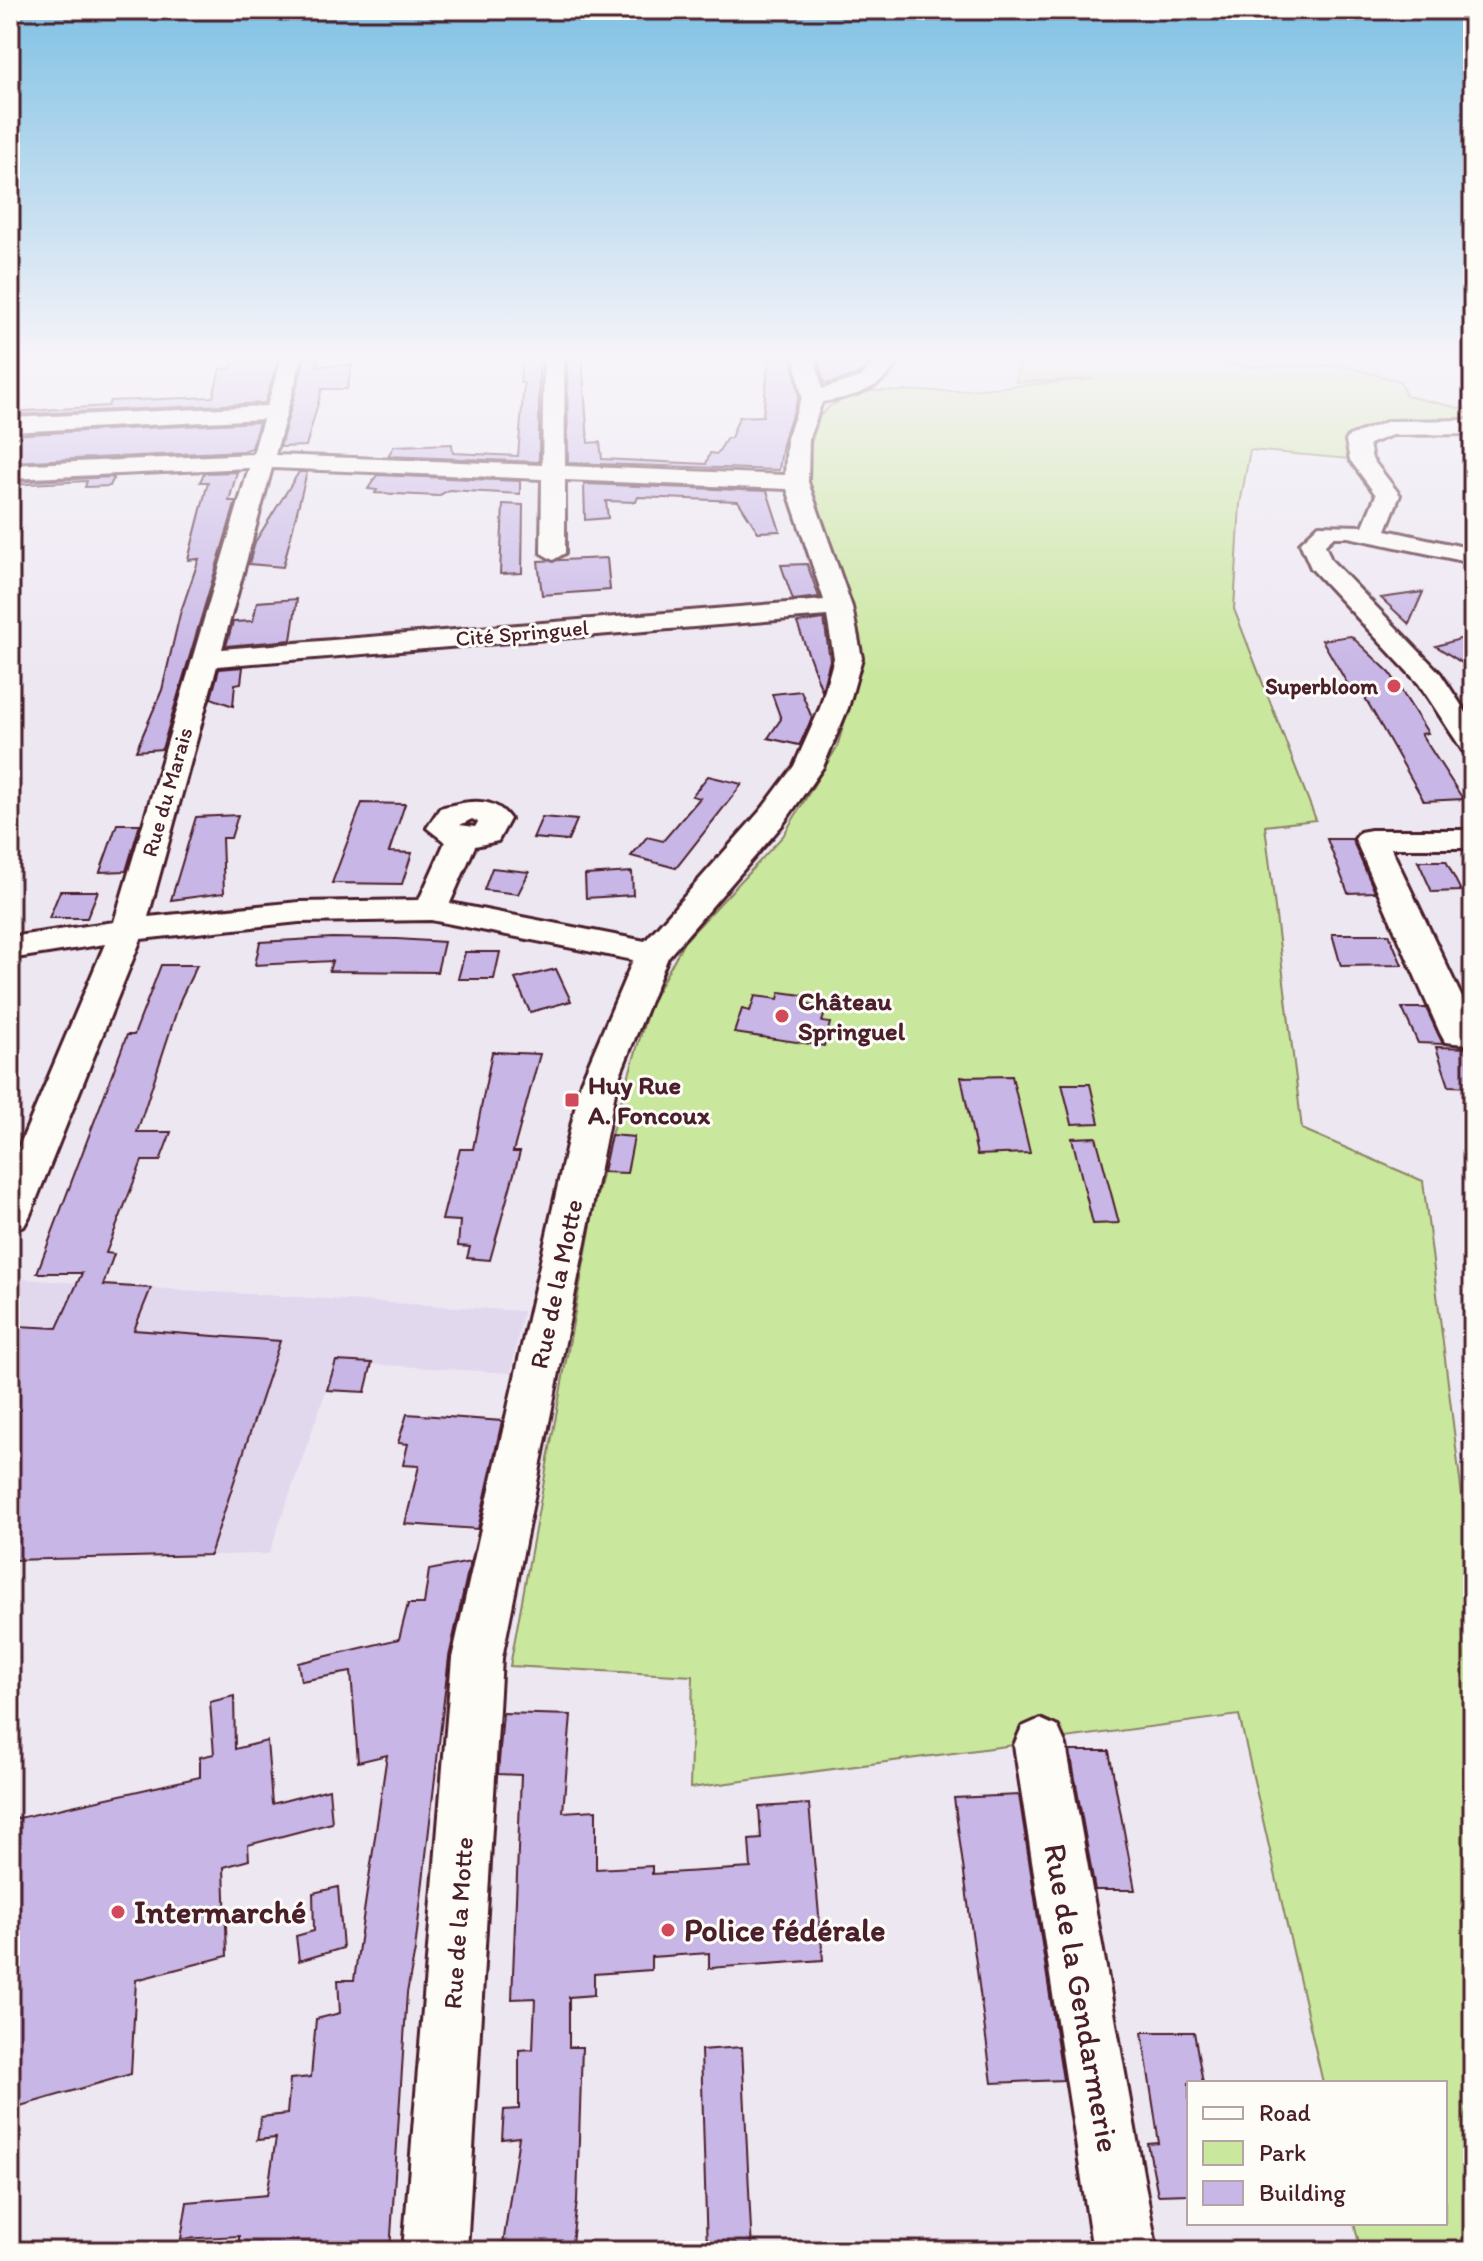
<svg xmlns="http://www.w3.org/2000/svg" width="1483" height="2261" viewBox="0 0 1483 2261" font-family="Itim,sans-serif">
<rect width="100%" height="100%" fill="#ede7f2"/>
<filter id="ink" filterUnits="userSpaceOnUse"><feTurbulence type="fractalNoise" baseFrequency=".0125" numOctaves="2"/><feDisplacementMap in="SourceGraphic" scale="16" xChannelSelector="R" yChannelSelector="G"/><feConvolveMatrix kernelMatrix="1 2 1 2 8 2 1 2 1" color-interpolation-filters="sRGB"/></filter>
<g filter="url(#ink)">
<!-- built -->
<path fill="#e2d8ee" d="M114,357h78l-7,13 -77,2z
M10,1278l141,10 372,23 -12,62 -175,-11 -67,192 -259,6z"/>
<!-- green -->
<path fill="#cae79e" stroke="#8a8364" stroke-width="2" d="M1022,357h155l75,10 88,-2 60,16 6,15 67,15v16l-58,-1 -57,15 3,19 -111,-10 -10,54 -6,105 82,211 -51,6 37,303 121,52 50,404v666h-112l-7,-28h91v-140h-122l-84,-368 -549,73 3,-112 -183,-10 83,-452 18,-79 39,-131 34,-62 99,-106 54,-89 17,-57 7,-30 -1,-25 -48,-140 -4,-20 -1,-19 13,-40 10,-10 32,-15h96l135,-12 -78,3z"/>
<!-- building -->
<path fill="#c8b6e6" stroke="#4a1f2b" stroke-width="2" d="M235,357h44l-14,46 -255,12v-3l98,-6 2,-5 103,-4 7,-28 12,-1z
M305,357h14l-3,9 36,-1 -5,24h-25l-16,57 -26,1z
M539,357v105l-151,-6 6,-10 58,-2 1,9 65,3 6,-73h-4l2,-25z
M567,357h15l6,86 12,-1 2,17 104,5 4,-11 7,1 10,-16h4l8,-21 24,-1 6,-59h23l7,40 -15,40 -5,33 -211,-7z
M818,357h58l-17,17 -28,9h-7z
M259,422l-7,26 -9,3 -233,11v-27z
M237,472l-8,29h7l-74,248 -26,2 26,-61 18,-76 19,-55 -11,1 20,-78h-8l4,-9z
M299,472h8l-24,95 -34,-3 6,-22z
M377,475l143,6v13l-71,-4 -11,6 -63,-3 2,-3 -9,-1z
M114,477l-4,9 -25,1 2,-6 -77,4v-3z
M584,484l183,7 13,40 -22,1 -20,-31 -100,-4 -2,5 -30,-1 2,17 -23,2z
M503,504l20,1 -1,68 -22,1z
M607,558l3,32 -68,5 -4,-34z
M807,564l12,33 -26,3 -12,-35z
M1423,592l-14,32 -28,-26z
M297,599l-6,41 -65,6 7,-24 20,-1 4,-19z
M824,619l6,41 -8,31 -25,-68z
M1473,635v35l-37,-24z
M1351,636l39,37 38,60 -7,1 42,65 -39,2 -64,-112 -9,1 -29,-50z
M243,667l-2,16 -6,1 -2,22 -22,-8 8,-29z
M801,691l11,27 -11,24 -2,3 -31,-7 13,-19 -9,-25z
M708,776l34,8 -66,84 -45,-12 16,-19 16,4 37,-43 -8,-2z
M362,803l43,1 -16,48 23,1 -10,31 -70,-1z
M238,815l-7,23h-9l2,55 -53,7 25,-83z
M542,817l35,3 -9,21 -35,-3z
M117,824h23l-14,47 -26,1z
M1327,839h25l23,53 -27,1z
M1418,861h28l15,30 -29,1z
M492,868l37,4 -11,22 -34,-4z
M632,872l1,23 -47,3 -1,-23z
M60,891h38l-11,27h-38z
M1332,934h57l13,31 -61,1z
M332,938l65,1 47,3 -7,30 -108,-1 3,-10 -77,4 5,-23z
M465,952h35l-6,27h-36z
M161,965h36l-16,33 -44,134h34l-11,29h-18l-36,92 8,1 -11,31 48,3 -17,42 146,11 -70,214 -200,5v-210l8,-24 39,2 25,-55h-45l90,-238h7z
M556,969l15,32 -41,11 -15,-33z
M780,992l23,3 -2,8 26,3 -5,16 8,1 -6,23 -90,-13 8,-24 8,2 5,-15 23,3z
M1402,1008h24l17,36 -25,-1z
M1436,1047l37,1v39l-24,-1z
M492,1052l48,2 -27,98h7l-30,108 -23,-2 3,-11 -12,-1 2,-25 -18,-1 18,-71h13z
M1012,1076l18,77 -53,2 -16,-78z
M1062,1084h28l9,39 -27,1z
M611,1135l23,2 -7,36 -24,-1z
M1096,1137l23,86 -26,1 -21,-86z
M336,1361l36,2 -7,29 -38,-2z
M407,1414l95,7 -24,108 -73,-5 14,-58 -16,-1 5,-21 -10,-1z
M470,1562l-21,95 -34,293 -8,43 -17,258h-151v-15l-58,3 6,-37 80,-7 9,-57 -19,2 4,-23 26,-3 3,-35 21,-2 5,-58 24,-6 -2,-33h16l33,-225 -29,7 -7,-90 -50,9 -3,-18 101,-24 9,-35h16l5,-34z
M234,1696l1,53 32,-8 5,63 57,-15 3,34 -84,22 1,15 -25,7 3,89 -91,24 -5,94 -121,35v-289l190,-43v-20l14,-3 -4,-52z
M503,1713l68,2 -8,97 33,-2v59l56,-3v8l99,-6 -2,-28 12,-1 -2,-32 50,-3 14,156 -114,8v-15l-58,4v13l-57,4v21l-25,2v50h13l-5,154 -6,50h-69l17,-114 -17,2 2,-29 15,-1v-59l14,-1 2,-51 -23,1 9,-224 -23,-1z
M1070,1751h39l26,139h-40z
M1019,1795l44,285 -71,3 -38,-285z
M338,1887l5,61 -44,13 -3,-25 18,-5 -1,-38z
M1142,2032h52l9,51h-14v111l-31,1 -10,-51 11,-1z
M742,2047l10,204h-45l-6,-201z"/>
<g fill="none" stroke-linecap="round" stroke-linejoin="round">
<!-- minor casing -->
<g stroke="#4a1f2b" stroke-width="6">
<path id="minor" d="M282,357h20l-27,98 267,10 2,-108h20l1,109 220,9 2,-37 15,-41 -7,-40h20l7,32 39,-12 19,-20h20c-15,32 -46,40 -78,45l-13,36 -1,44 44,125 10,51 -14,50 -25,59 -40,57 -115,133 -51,125 -115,576 -35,593h-64l49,-593 129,-576 52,-122 -202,-40 -132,2 -158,17 -111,276 -6,11 -14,4v-62l95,-224 -95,15v-22l104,-15 135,-454 -239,11v-14l243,-11 10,-35 -253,13v-14l257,-12zM272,468l270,11 -1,74 12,7 12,-7v-73l222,9 37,111 -602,49zM827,616l7,42 -14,50 -26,58 -33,44 -116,131 -195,-38 25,-57 23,-5 12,-22c-17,-25 -45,-17 -70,-11l-13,20 18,14 -26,58 -120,2 -151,15 69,-251zM472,819l6,3 -3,5 -15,-2z
M1473,420v14l-81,1 -23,9 3,15 28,36 -14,35 87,19v14l-125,-26h-14l-9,8 6,15 109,113 33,50v31l-10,-3 -44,-67 -108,-116 -11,-25 19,-18 44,1 13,-31 -26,-35 -4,-19 3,-5 40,-15z
M1371,830h102v18h-82l82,173v24l-28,-3 -5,-9 -85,-194 5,-7z
M1040,1719l18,8 8,18 91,506h-64l-79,-506 8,-18z"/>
</g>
<!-- minor -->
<use href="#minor" fill="#fdfcf7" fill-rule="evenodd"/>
</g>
</g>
<!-- sky -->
<linearGradient id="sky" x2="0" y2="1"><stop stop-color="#80c1e4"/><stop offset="0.53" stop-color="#f7f4f9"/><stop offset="1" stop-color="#f7f4f9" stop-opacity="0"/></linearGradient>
<rect width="1483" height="674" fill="url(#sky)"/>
<!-- markers -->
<g fill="#d1495b" stroke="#fdfcf7" stroke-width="3">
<circle cx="1394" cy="686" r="8"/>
<circle cx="782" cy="1016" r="8"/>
<rect x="564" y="1092" width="16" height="16" rx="4"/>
<circle cx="118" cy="1912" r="8"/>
<circle cx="668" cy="1930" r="8"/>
</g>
<g text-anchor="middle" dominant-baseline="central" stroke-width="6" stroke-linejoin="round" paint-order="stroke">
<!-- far-street labels -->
<g font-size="22" fill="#4a1f2b" stroke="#fdfcf7">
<text transform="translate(522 633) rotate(-5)">Cité Springuel</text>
<text transform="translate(167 792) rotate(-74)">Rue du Marais</text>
</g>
<!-- far-poi labels -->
<g font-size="22" font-weight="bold" fill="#4a1f2b" stroke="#fdfcf7" text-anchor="end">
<text x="1378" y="686">Superbloom</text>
</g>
<!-- poi labels -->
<g font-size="26" font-weight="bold" fill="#4a1f2b" stroke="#fdfcf7" text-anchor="start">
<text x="798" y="1001">Château<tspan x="798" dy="30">Springuel</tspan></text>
<text x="588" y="1085">Huy Rue<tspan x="588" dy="30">A. Foncoux</tspan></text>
</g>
<!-- street labels -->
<g font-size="26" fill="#4a1f2b" stroke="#fdfcf7">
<text transform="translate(556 1284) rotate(-78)">Rue de la Motte</text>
<text transform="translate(458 1923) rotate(-86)">Rue de la Motte</text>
</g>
<!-- near-poi labels -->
<g font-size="32" font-weight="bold" fill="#4a1f2b" stroke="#fdfcf7" text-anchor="start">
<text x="134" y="1912">Intermarché</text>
<text x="684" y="1930">Police fédérale</text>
</g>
<!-- near-street labels -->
<g font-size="32" fill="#4a1f2b" stroke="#fdfcf7">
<text transform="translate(1082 1998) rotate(80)">Rue de la Gendarmerie</text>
</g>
</g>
<!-- margin -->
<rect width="1483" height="2261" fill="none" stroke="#fdfcf7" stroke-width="40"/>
<rect x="20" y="20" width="1443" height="2221" fill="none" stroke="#4a1f2b" stroke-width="3" filter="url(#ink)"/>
<!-- legend -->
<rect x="1187" y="2081" width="260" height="144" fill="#fdfcf7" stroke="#b5a4a5" stroke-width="2"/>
<rect x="1203" y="2107" width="40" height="12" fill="#fdfcf7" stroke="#b5a4a5" stroke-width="2"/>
<text x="1259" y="2121" font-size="24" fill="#4a1f2b">Road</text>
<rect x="1203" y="2141" width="40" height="24" fill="#cae79e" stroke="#b5a4a5" stroke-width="2"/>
<text x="1259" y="2161" font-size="24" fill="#4a1f2b">Park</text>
<rect x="1203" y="2181" width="40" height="24" fill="#c8b6e6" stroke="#b5a4a5" stroke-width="2"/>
<text x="1259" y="2201" font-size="24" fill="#4a1f2b">Building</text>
</svg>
